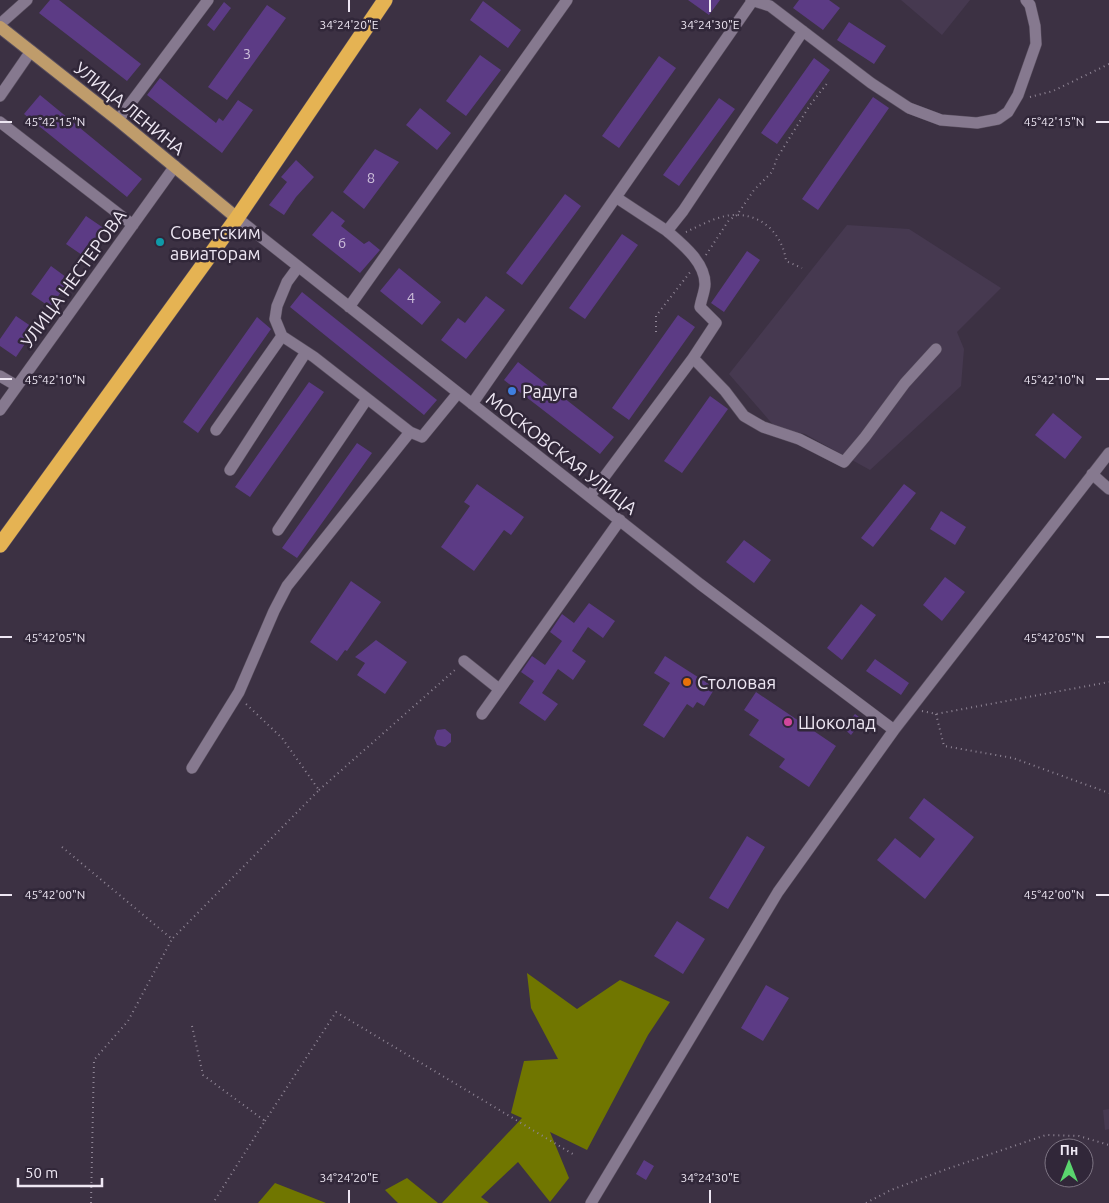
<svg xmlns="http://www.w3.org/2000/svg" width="1109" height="1203" viewBox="0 0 1109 1203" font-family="Ubuntu,sans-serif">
<rect width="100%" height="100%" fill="#3c3143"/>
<!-- built -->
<path fill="#463950" d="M901,0h69l-28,35z
M847,225l62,4 92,59 -44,44 7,17 -3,37 -91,84 -65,-36 -30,-7 -46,-53z
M1109,1109v20l-4,1 -2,-20z"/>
<!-- forest -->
<path fill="#707600" d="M527,973l50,36 43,-29 50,22 -22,33 -61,115 -37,-18 19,46 -19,24 -32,-40 -37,35 8,6h-47l80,-85 -11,-5 13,-52 34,-2 -27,-51z
M407,1178l31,25h-40l-13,-13z
M275,1183l51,20h-68z"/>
<!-- building -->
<path fill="#5c3b85" d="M50,0h9l82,64 -14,17 -88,-68z
M688,0h32l-11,15z
M799,0h30l11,8 -17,22 -30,-22z
M483,1l38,29 -13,18 -38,-28z
M224,2l7,6 -17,23 -7,-6z
M267,5l19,13 -59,82 -19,-13z
M849,22l37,24 -12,18 -37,-24z
M480,55l21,15 -35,46 -20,-15z
M659,56l17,12 -57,80 -17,-12z
M814,58l16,12 -53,74 -16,-11z
M160,78l56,45 3,-5 4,3 15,-21 15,10 -31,43 -75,-58z
M40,95l102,84 -15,18 -103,-83z
M873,97l16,11 -71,102 -16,-11z
M719,98l16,11 -56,77 -16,-11z
M420,108l31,25 -14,17 -31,-25z
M375,149l24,13 -35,47 -21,-17z
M296,160l18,17 -18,20 -12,18 -15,-10 18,-23 -6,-5z
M565,194l16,12 -59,79 -16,-12z
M332,211l13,10 -4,5 23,18 5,-3 11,9 -20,23 -48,-38z
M86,216l19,13 -20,28 -19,-13z
M622,234l16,11 -53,74 -16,-11z
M747,251l13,9 -36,52 -13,-9z
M51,266l19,14 -20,27 -19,-13z
M399,268l42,34 -19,23 -42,-34z
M302,292l135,108 -13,15 -134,-108z
M486,296l19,14 -39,49 -25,-19 17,-22 7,5z
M678,315l17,12 -66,93 -17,-12z
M16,316l19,13 -19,28 -16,-11v-7z
M257,317l14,12 -73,104 -15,-11z
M518,362l96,75 -14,17 -96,-74z
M309,382l15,10 -74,105 -15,-10z
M710,396l18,13 -46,64 -18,-12z
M1053,413l29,24 -17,22 -30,-24z
M357,443l15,10 -75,105 -15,-10z
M477,484l47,33 -13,18 -7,-5 -30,41 -33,-24 29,-41 -6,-4z
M904,484l12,9 -43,54 -12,-9z
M941,511l25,16 -11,18 -25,-16z
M744,540l27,20 -17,23 -28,-21z
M945,577l20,15 -23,29 -19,-16z
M351,581l30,21 -34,49 -2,-1 -8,11 -27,-19z
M589,603l26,18 -12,17 -15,-11 -16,24 14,10 -13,19 -15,-11 -16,24 16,11 -13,17 -26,-18 15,-22 -13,-9 11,-16 13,9 17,-24 -12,-9 12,-18 12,9z
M861,604l15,11 -34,45 -15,-12z
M376,640l31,22 -22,32 -28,-19 8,-12 -10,-6z
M665,656l50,32 -11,18 -7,-4 -4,6 -6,-4 -23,34 -21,-13 27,-42 -16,-10z
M875,659l34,24 -8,12 -35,-24z
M756,692l80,54 -27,41 -30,-20 6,-8 -36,-24 10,-15 -15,-10z
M855,714l8,6 -12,15 -8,-7z
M445,729l6,5v8l-6,5 -8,-2 -3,-7 3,-8z
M924,798l50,39 -49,62 -48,-39 18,-22 25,20 15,-19 -26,-21z
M747,836l18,11 -37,62 -19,-11z
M677,921l28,18 -22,35 -29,-18z
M766,985l23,13 -26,43 -22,-13z
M644,1160l10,6 -8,14 -10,-6z"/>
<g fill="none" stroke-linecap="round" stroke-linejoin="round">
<!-- minor casing -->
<g stroke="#584e5e" stroke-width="12">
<path id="minor" d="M751,0l19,6 101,77 38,25 32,12 36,3 21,-4 10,-7 10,-17 18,-51 -1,-18 -5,-21 -4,-5
M0,24l27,-24
M803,31l-120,180 -16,20c15,13 38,31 38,53 0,7 -4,16 -5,23l16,16 -23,35 32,33 19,25 19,11 36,12 45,23 21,-25 40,-54 31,-34
M0,96l31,-45
M118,120l90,-120
M0,122l133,103
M617,198l50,33
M237,218l463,366 194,146
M298,267l-11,15 -10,24 -2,13 7,17 32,21 96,75 12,5 36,-44
M349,307l218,-307
M0,376l17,10
M472,404l281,-404
M0,410l175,-244
M216,430l66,-94
M230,470l76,-118
M1092,474l17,15
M590,496l103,-138
M278,530l89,-131
M464,661l35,28
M482,714l138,-194
M192,768l47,-76 35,-81 13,-25 123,-154
M591,1203l187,-311 116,-162 215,-277"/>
</g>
<!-- major casing -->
<g stroke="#584e5e" stroke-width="14">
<path id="major" d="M0,27l118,93 119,98"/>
</g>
<!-- highway casing -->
<g stroke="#584e5e" stroke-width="16">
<path id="highway" d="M0,545l237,-327 148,-218"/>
</g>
<!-- path -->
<path stroke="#908696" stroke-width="2" stroke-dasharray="1 4" stroke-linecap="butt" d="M1030,97l23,-6 56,-27
M686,232c15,-7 35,-18 51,-17 27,0 46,21 49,46l16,7
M706,255l23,-35 8,-5 17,-25 18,-18 5,-14 33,-53 19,-24
M656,332v-16l35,-45
M922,711l14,3 173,-32
M936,714l8,32 69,12 96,35
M319,790l137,-121
M62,847l110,92 147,-149 -37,-52 -38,-36
M192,1026l11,49 62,46 -52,82
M265,1121l71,-109 240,144
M91,1203l3,-143 34,-39 44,-82
M866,1203l25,-13 56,-21 99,-34 33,1 30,9"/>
<!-- minor -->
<use href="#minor" stroke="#86798f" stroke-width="11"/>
<!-- major -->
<use href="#major" stroke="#bf9c6b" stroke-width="12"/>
<!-- highway -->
<use href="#highway" stroke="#e5b353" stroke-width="15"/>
</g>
<!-- ticks -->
<path fill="none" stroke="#eee7f3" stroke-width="2" d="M349,0v12M710,0v12M0,122h12M1096,122h13M0,379h12M1096,379h13M0,637h12M1096,637h13M0,895h12M1096,895h13M349,1190v13M710,1190v13"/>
<!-- markers -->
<circle fill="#0f9aa8" stroke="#312739" stroke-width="2" cx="160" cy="242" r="5"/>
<circle fill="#3f7fe0" stroke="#312739" stroke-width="2" cx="512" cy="391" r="5"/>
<circle fill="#e8710a" stroke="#312739" stroke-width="2" cx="687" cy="682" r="5"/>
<circle fill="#d1479c" stroke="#312739" stroke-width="2" cx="788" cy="722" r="5"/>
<g text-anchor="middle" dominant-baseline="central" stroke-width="5" stroke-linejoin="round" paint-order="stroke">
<!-- number labels -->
<g font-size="15" fill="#cabcd8">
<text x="247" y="53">3</text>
<text x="371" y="177">8</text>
<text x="342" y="242">6</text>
<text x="411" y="297">4</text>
</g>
<!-- street labels -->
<g font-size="18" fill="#eee7f3" stroke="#312739">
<text transform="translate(130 108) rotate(39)">УЛИЦА ЛЕНИНА</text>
<text transform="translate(73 278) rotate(-54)">УЛИЦА НЕСТЕРОВА</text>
<text transform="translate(562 453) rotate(38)">МОСКОВСКАЯ УЛИЦА</text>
</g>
<!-- poi labels -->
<g font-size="18" fill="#eee7f3" stroke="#312739" text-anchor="start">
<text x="170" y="232">Советским<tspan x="170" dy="21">авиаторам</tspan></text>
<text x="522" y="391">Радуга</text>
<text x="697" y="682">Столовая</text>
<text x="798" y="722">Шоколад</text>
</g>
</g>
<g font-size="12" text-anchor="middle" fill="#eee7f3" stroke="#312739" stroke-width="5" stroke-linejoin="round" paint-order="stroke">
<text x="349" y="29">34°24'20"E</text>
<text x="710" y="29">34°24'30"E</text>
<text x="55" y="126">45°42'15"N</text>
<text x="1054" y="126">45°42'15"N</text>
<text x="55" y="384">45°42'10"N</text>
<text x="1054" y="384">45°42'10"N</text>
<text x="55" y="642">45°42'05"N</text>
<text x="1054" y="642">45°42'05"N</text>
<text x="55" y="899">45°42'00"N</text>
<text x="1054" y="899">45°42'00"N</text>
<text x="349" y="1182">34°24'20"E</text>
<text x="710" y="1182">34°24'30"E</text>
</g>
<!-- north arrow -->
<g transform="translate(1069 1163)"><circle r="24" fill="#312739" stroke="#7d7483"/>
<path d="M0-4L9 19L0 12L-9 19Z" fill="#5ad56e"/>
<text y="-8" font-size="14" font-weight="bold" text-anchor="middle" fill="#eee7f3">Пн</text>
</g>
<!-- scale -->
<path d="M18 1178v8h84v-8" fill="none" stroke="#eee7f3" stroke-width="2.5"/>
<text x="25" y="1178" font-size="15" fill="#eee7f3" stroke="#312739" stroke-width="4" paint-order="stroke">50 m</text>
</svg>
